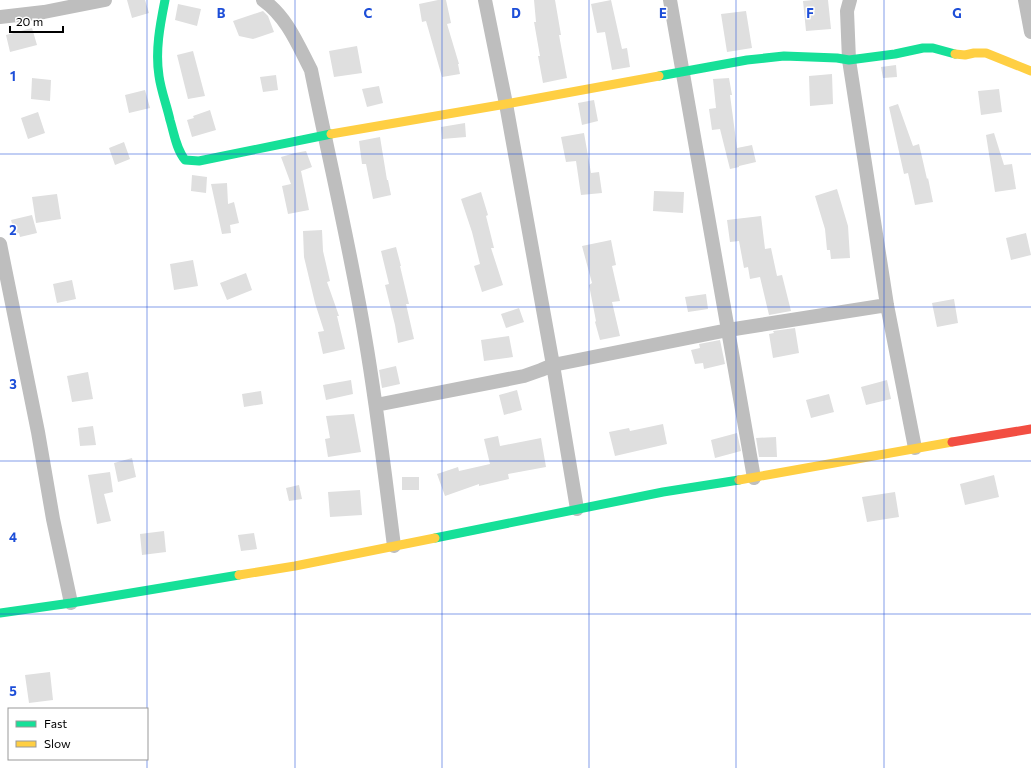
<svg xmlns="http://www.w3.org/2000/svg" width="1031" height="768" viewBox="0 0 1031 768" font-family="Commissioner,sans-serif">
<rect width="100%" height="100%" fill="#fff"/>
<!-- building -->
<path fill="#dfdfdf" d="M127,0h18l4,13 -17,5z
M438,0h8l5,23 -4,1 12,40h-1l2,10 -18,3 -16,-56 -4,1 -3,-18z
M534,0h21l6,35h-2l8,43 -24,5 -5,-27h2l-6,-34h2z
M611,0l11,49 5,-1 3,19 -18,3 -7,-38 -8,1 -6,-29z
M813,0h15l3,29 -25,2 -3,-30z
M178,4l23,5 -4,17 -22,-6z
M263,11l5,5 6,16 -21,7 -14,-3 -6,-15z
M746,11l6,37 -25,4 -6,-38z
M32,28l5,17 -27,7 -4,-17z
M357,46l5,27 -28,4 -5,-26z
M193,51l12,45 -17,3 -11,-44z
M896,65l1,12 -14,1 -2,-11z
M832,74l1,30 -23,2 -1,-30z
M276,75l2,15 -15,2 -3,-15z
M32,78l19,2 -1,21 -19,-2z
M729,78l3,17h-2l7,53 15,-3 4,17 -17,4v1l-9,2 -10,-40 -8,1 -3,-21 7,-1 -3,-29z
M379,86l4,17 -16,4 -5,-18z
M999,89l3,23 -21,3 -3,-24z
M145,90l5,18 -21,5 -4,-18z
M594,100l4,21 -16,4 -4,-22z
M898,104l15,42 6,-2 8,35 1,-1 5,24 -18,3 -7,-32 -4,1 -15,-67z
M210,110l6,20 -24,7 -5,-17 7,-2 -1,-2z
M38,112l7,21 -17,6 -7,-21z
M465,123l1,14 -24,2 -1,-12z
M584,133l7,40 8,-1 3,21 -21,2 -5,-34 -10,1 -5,-25z
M994,133l10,32 8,-1 4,25 -21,3 -9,-57z
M380,137l7,43h1l3,15 -18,4 -7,-35h-4l-3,-23z
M124,142l6,17 -15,6 -6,-17z
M306,151l6,16 -11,4 8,39 -21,4 -6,-28 9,-2 -10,-27 14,-4z
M192,175l15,2 -1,16 -15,-2z
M227,183l1,21 6,-2 5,21 -9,2 1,8 -9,1 -11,-50z
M837,189l11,37 2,32 -19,1 -1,-9h-3l-2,-21 -10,-33z
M654,191l30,1 -1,21 -30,-2z
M481,192l7,23 -2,1 8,32h-3l12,37 -21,7 -8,-26 6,-2 -8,-32 -11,-33z
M57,194l4,25 -25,4 -4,-26z
M32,215l5,18 -17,4 -1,-4 -4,1 -4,-14z
M761,216l4,33 6,-1 6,28 5,-1 9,36 -22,4 -9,-38 -10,2 -2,-12 -4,1 -5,-27 -9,1 -3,-22z
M322,230l1,21 7,30 -3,1 12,34h-2l8,33 -22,5 -5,-22 6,-1 -9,-28 -11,-46 -1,-26z
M1026,233l5,22 -20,5 -5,-22z
M611,240l5,25 -4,1 8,35 -8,1 8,34 -20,4 -5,-18 1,-1 -7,-36 3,-2 -10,-37z
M396,247l5,19h-1l9,38h-3l8,35 -16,4 -3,-18 -10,-40 4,-1 -8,-33z
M193,260l5,26 -24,4 -4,-26z
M246,273l6,17 -25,10 -7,-17z
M72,280l4,19 -19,4 -4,-19z
M706,294l2,15 -20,3 -3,-15z
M954,299l4,24 -21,4 -5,-24z
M519,308l5,14 -18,6 -5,-14z
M795,328l4,25 -26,5 -4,-24 5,-1 -1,-2z
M509,336l4,21 -29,4 -3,-21z
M720,340l5,24 -21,5 -1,-6 -8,1 -4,-14 9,-2 -1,-4z
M396,366l4,18 -18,4 -3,-18z
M88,372l5,27 -21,3 -5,-26z
M351,380l2,14 -27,6 -3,-15z
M887,380l4,19 -25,6 -5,-18z
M517,390l5,20 -18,5 -5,-20z
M261,391l2,13 -19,3 -2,-13z
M829,394l5,18 -23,6 -5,-18z
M354,414l7,38 -33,5 -3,-18 5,-1 -4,-22z
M663,424l4,20 -52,12 -6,-24 20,-4 1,3z
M93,426l3,19 -16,1 -2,-18z
M737,433l4,18 -26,7 -4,-18z
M498,436l2,10 41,-8 5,29 -38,7 1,5 -30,7v-2l-34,12 -8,-22 21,-7 1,4 31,-7 -6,-25z
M776,437l1,20h-18l-3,-19z
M132,458l4,19 -18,5 -4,-19z
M110,472l3,20 -9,2 7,27 -14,3 -9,-49z
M994,475l5,22 -34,8 -5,-21z
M402,477h17v13h-17z
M299,485l3,14 -13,2 -3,-13z
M360,490l2,25 -32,2 -2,-25z
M895,492l4,25 -32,5 -5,-25z
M164,531l2,21 -24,3 -2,-21z
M254,533l3,16 -16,2 -3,-16z
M50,672l3,28 -24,3 -4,-28z"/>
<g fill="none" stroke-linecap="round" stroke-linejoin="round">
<!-- street -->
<path stroke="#bebebe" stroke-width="14" d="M263,0c24,17 35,45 48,70 18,89 39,177 54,267 12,69 20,139 29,209
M485,0l21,104 47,261 24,144
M670,0l84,478
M850,0l-3,11 2,49 38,245 28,143
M1025,0l6,32
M0,17l44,-5 61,-12
M0,244l38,188 15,87 18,84
M376,405l148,-29 17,-6 12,-5 175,-35 159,-25"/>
<!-- fast -->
<path stroke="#16e098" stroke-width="9" d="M165,0c-5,25 -10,51 -6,76 2,15 8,30 11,44 4,13 6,29 15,40l14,1 132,-27
M659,76l88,-16 37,-4 53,2 12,2 46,-6 28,-6h10l22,6
M435,538l228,-46 76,-12
M0,613l71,-10 168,-28"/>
<!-- slow -->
<path stroke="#ffcf43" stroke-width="9" d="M955,54l10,1 9,-2h12l45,18
M331,134l175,-30 153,-28
M739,480l213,-38
M239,575l56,-9 140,-28"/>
<!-- jam -->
<path stroke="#f24e42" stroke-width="9" d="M952,442l79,-13"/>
</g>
<!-- grid -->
<path fill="none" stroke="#1d4ed8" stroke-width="1" stroke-opacity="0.55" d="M147,0v768M295,0v768M442,0v768M589,0v768M736,0v768M884,0v768M0,154h1031M0,307h1031M0,461h1031M0,614h1031"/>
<g font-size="13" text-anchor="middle" font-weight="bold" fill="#1d4ed8" stroke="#fff" stroke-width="3" stroke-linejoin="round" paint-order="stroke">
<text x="221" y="18">B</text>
<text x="368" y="18">C</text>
<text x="516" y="18">D</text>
<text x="663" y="18">E</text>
<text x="810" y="18">F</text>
<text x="957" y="18">G</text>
<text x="13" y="81">1</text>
<text x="13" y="235">2</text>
<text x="13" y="389">3</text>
<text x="13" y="542">4</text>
<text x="13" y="696">5</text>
</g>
<!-- legend -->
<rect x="8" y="708" width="140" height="52" fill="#ffffff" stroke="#999999"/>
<rect x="16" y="721" width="20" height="6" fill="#16e098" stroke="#999999"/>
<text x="44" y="728" font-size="12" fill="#000000">Fast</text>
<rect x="16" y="741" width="20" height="6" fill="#ffcf43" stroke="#999999"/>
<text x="44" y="748" font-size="12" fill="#000000">Slow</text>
<!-- scale -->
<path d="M10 26v6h53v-6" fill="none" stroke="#000000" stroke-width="2"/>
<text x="16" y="26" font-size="12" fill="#000000" stroke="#ffffff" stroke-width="3" paint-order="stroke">20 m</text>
</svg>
